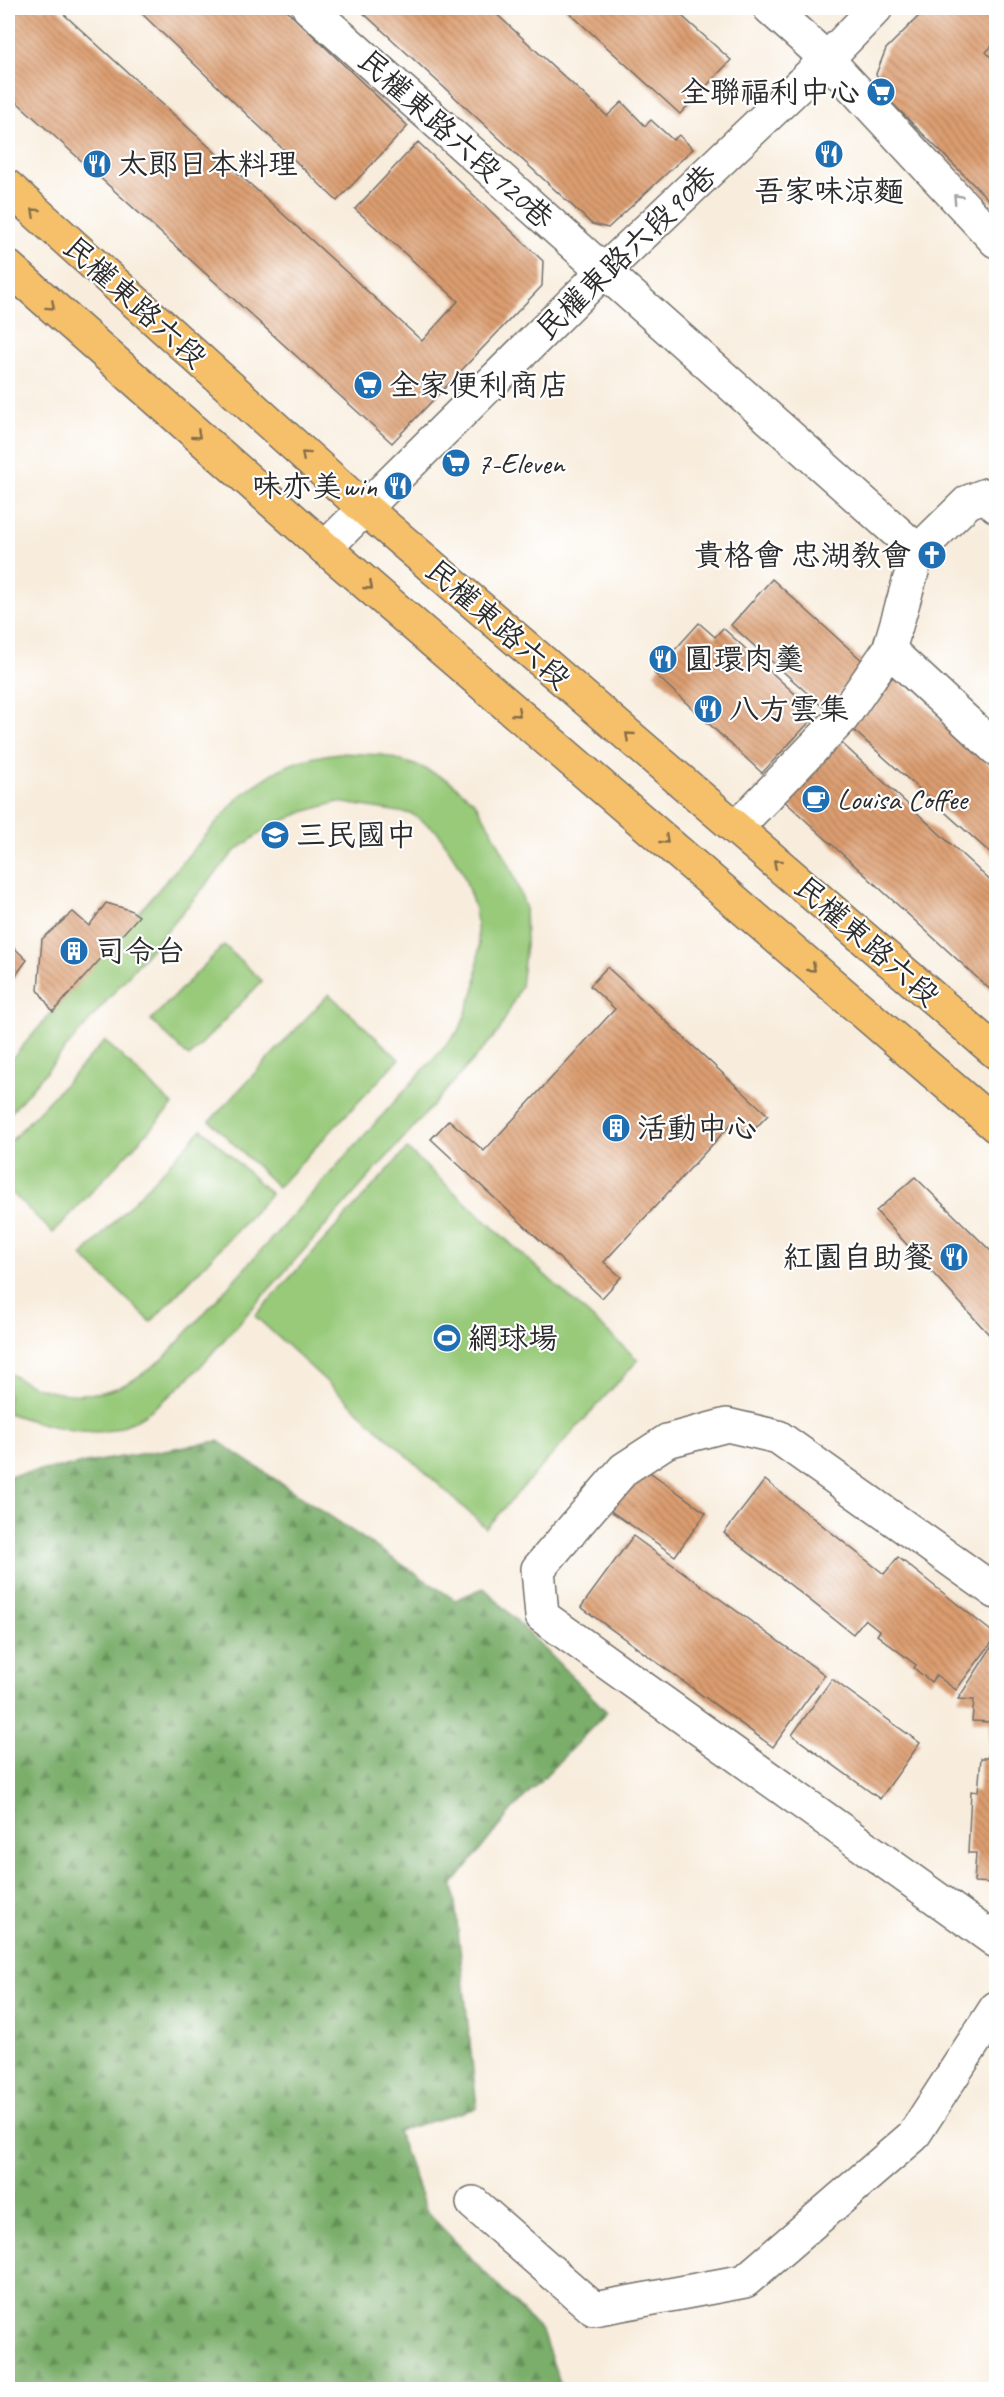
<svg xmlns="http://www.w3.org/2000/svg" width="1004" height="2397" viewBox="0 0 1004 2397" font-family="Caveat,'LXGW WenKai TC',sans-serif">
<defs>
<pattern id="forest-firs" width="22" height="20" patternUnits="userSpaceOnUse" patternTransform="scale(1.5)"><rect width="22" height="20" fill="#7aae6a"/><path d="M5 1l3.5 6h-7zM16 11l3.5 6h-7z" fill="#648e57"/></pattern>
<pattern id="building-back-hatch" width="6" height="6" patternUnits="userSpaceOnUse" patternTransform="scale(1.5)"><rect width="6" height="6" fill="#dc9d70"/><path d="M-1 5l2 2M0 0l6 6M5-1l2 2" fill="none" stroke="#b3805c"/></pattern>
</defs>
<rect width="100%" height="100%" fill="#fff"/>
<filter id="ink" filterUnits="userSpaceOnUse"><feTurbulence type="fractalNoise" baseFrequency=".0167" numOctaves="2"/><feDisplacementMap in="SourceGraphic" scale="12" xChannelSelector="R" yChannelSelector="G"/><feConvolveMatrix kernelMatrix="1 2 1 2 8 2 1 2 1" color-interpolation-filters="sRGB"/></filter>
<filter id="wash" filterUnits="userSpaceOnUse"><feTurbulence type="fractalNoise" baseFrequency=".008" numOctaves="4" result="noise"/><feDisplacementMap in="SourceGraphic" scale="24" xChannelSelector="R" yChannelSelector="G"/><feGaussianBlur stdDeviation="1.35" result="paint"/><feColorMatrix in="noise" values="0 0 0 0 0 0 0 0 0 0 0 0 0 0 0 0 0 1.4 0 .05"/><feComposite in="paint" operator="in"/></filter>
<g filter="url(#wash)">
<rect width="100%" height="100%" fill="#f8eddd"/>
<!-- forest -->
<path fill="url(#forest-firs)" stroke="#526c4a" stroke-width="1.5" d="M218,1441l237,159 29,-12 123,124 -95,98 -59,74 24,224 -80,23 30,81 115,120 20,57h-554v-913z"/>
<!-- pitch -->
<path fill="#98ca7a" stroke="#627a52" stroke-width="1.5" d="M339,753l44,2 38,12 27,13 27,22 17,29 19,37 14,38 1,38 -5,42 -22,45 -301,338c-25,24 -52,51 -86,61 -26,7 -79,-8 -104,-17v-41c33,24 83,30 120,11 13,-7 24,-16 35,-24l297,-330 16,-44 3,-39 -4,-37 -13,-39 -24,-38 -26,-18 -74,-12 -35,10 -34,15 -35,25 -226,264v-53l230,-265c37,-29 54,-39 101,-45z
M224,945l38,36 -73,76 -38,-37z
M329,994l70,65 -121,128 -68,-66z
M105,1041l68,64 -120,128 -45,-44v-45z
M202,1129l69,65 -120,128 -69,-66z
M407,1149l231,211 -152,168 -231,-212z"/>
<g id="blocks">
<!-- building -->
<path fill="url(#building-back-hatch)" d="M8,8h49l365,333 36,-40 -103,-92 63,-67 125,119 -1,25 -150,157 -384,-349z
M136,8h148l124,118 -71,75z
M358,8h132l117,108 15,-14 23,24 6,-6 22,20 6,-5 14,14 -85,79 -16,-4z
M564,8h109l58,52 -51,54z
M927,8h69v34l-10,10 10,11v144l-104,-104 -16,-29 10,-25z
M772,579l94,85 -41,45 -94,-84z
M699,623l16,14 8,-9 94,86 -55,59 -108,-100z
M893,677l103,94v87l-147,-132z
M834,736l162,150v109l-217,-199z
M106,903l24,7 9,6 -86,96 -15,-22 4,-51 31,-27 16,14z
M8,942l19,18 -19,26z
M607,967l161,148 -19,20 -15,-14 -130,141 17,15 -19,21 -171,-159 18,-19 35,31 131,-142 -25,-23z
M915,1177l81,79v86l-120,-131z
M640,1465l66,48 -31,43 -67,-47z
M765,1480l119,94 14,-17 98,78v2l-40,53 -20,-15 -5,7 -17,-14 2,-3 -39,-30 3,-4 -15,-12 -12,15 -129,-101z
M633,1536l192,139 -52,72 -192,-140z
M996,1640v243l-22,-1 2,-29h-8l3,-62 7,1 3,-34h7l2,-36 -18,-1 2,-21 -16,-1z
M832,1679l88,64 -40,56 -88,-64z"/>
</g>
</g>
<g filter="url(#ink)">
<use href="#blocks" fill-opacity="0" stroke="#736f69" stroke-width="1.5"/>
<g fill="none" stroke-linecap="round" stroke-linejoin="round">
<!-- minor casing -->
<g stroke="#736f69" stroke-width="36">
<path id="minor" d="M309,8l609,543 -29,99 107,99
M770,8l57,51 169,182
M325,548l279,-277 223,-212 49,-51
M918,551l50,-49 18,-7 10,11
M736,828l106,-110 47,-68
M996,1592l-218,-155 -51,-12 -60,16 -43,28 -86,100 4,47 454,325
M473,2203l121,106 151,-28 168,-145 83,-128"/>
</g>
<!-- major casing -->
<g stroke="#736f69" stroke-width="36">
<path id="major" d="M8,187l356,321 632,544
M8,267l317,281 671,578"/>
</g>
<!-- minor -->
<use href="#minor" stroke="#fff" stroke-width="33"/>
<!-- major -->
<use href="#major" stroke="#f6c06b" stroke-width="33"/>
</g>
<!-- one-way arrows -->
<defs><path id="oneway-chevron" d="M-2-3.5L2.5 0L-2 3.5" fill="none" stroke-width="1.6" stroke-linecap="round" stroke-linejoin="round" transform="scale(1.5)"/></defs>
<use stroke="#a0a0a0" href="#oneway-chevron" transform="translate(957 198) rotate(-133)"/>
<g stroke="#866e48">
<use href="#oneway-chevron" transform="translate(35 212) rotate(-138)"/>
<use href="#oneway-chevron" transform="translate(51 306) rotate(42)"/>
<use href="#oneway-chevron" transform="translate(197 435) rotate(42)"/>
<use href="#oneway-chevron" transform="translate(305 455) rotate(-138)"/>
<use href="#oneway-chevron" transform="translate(369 586) rotate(41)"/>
<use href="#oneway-chevron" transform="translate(517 713) rotate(41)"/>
<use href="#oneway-chevron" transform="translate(629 736) rotate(-139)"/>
<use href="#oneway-chevron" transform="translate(665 840) rotate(41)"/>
<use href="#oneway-chevron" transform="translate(777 863) rotate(-139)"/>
<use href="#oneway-chevron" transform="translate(812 968) rotate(41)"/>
</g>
</g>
<!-- icons -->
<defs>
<g id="supermarket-disc" transform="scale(1.5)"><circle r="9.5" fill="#1f6fb2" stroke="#fff"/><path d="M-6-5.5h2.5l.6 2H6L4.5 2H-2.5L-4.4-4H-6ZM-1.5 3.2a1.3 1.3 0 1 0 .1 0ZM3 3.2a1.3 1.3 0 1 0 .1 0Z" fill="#fff"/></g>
<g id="restaurant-disc" transform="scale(1.5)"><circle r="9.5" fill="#1f6fb2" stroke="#fff"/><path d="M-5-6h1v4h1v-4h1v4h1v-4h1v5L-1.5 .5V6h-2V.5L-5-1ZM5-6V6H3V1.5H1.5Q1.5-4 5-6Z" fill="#fff"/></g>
<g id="church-disc" transform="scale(1.5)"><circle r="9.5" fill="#1f6fb2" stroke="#fff"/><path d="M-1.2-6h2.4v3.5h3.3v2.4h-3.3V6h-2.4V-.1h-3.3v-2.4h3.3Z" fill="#fff"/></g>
<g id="cafe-disc" transform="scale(1.5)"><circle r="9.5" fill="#1f6fb2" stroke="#fff"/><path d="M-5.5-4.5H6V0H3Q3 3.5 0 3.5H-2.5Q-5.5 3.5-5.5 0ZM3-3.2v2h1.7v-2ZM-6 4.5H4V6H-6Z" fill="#fff"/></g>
<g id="school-disc" transform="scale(1.5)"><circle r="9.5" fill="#1f6fb2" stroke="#fff"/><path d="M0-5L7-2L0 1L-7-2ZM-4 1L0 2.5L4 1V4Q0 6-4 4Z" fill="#fff"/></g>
<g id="building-disc" transform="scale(1.5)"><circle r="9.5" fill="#1f6fb2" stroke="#fff"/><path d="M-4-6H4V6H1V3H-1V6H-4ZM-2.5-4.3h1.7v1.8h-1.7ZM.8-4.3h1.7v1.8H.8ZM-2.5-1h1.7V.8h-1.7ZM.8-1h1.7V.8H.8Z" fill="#fff"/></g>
<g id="stadium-disc" transform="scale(1.5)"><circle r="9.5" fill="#1f6fb2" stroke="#fff"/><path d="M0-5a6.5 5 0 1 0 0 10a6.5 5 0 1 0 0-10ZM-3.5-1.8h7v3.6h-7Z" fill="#fff"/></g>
</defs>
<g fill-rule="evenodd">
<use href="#supermarket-disc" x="881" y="92"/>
<use href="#restaurant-disc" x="829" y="154"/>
<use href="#restaurant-disc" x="97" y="164"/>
<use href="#supermarket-disc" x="368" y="385"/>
<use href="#supermarket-disc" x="456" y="463"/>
<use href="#restaurant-disc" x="398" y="486"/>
<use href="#church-disc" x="932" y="555"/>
<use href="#restaurant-disc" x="663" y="659"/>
<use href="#restaurant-disc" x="708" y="709"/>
<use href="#cafe-disc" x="816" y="799"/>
<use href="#school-disc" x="275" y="835"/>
<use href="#building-disc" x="74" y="951"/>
<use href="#building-disc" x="616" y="1128"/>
<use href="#restaurant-disc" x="954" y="1257"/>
<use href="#stadium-disc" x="447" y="1338"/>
</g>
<g text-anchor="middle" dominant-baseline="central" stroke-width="4.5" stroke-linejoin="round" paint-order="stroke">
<!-- poi labels -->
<g font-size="30" fill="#2b2b2b" stroke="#fff" text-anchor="start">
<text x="860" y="92" text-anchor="end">全聯福利中心</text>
<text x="118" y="164">太郎日本料理</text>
<text x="829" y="191" text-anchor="middle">吾家味涼麵</text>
<text x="389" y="385">全家便利商店</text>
<text x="477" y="463">7-Eleven</text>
<text x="377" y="486" text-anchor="end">味亦美win</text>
<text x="911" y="555" text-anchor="end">貴格會 忠湖教會</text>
<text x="684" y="659">圓環肉羹</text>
<text x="729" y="709">八方雲集</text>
<text x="837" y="799">Louisa Coffee</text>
<text x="296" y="835">三民國中</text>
<text x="95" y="951">司令台</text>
<text x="637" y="1128">活動中心</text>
<text x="933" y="1257" text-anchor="end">紅園自助餐</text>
<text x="468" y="1338">網球場</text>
</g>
<!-- street labels -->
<g font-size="30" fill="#2b2b2b" stroke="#fff">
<text transform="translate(456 139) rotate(42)">民權東路六段120巷</text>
<text transform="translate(626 252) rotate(-44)">民權東路六段90巷</text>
<text transform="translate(135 302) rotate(42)">民權東路六段</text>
<text transform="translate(498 624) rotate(41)">民權東路六段</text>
<text transform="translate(867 941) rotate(41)">民權東路六段</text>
</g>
</g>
<!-- margin -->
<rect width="1004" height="2397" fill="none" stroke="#fff" stroke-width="30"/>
</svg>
